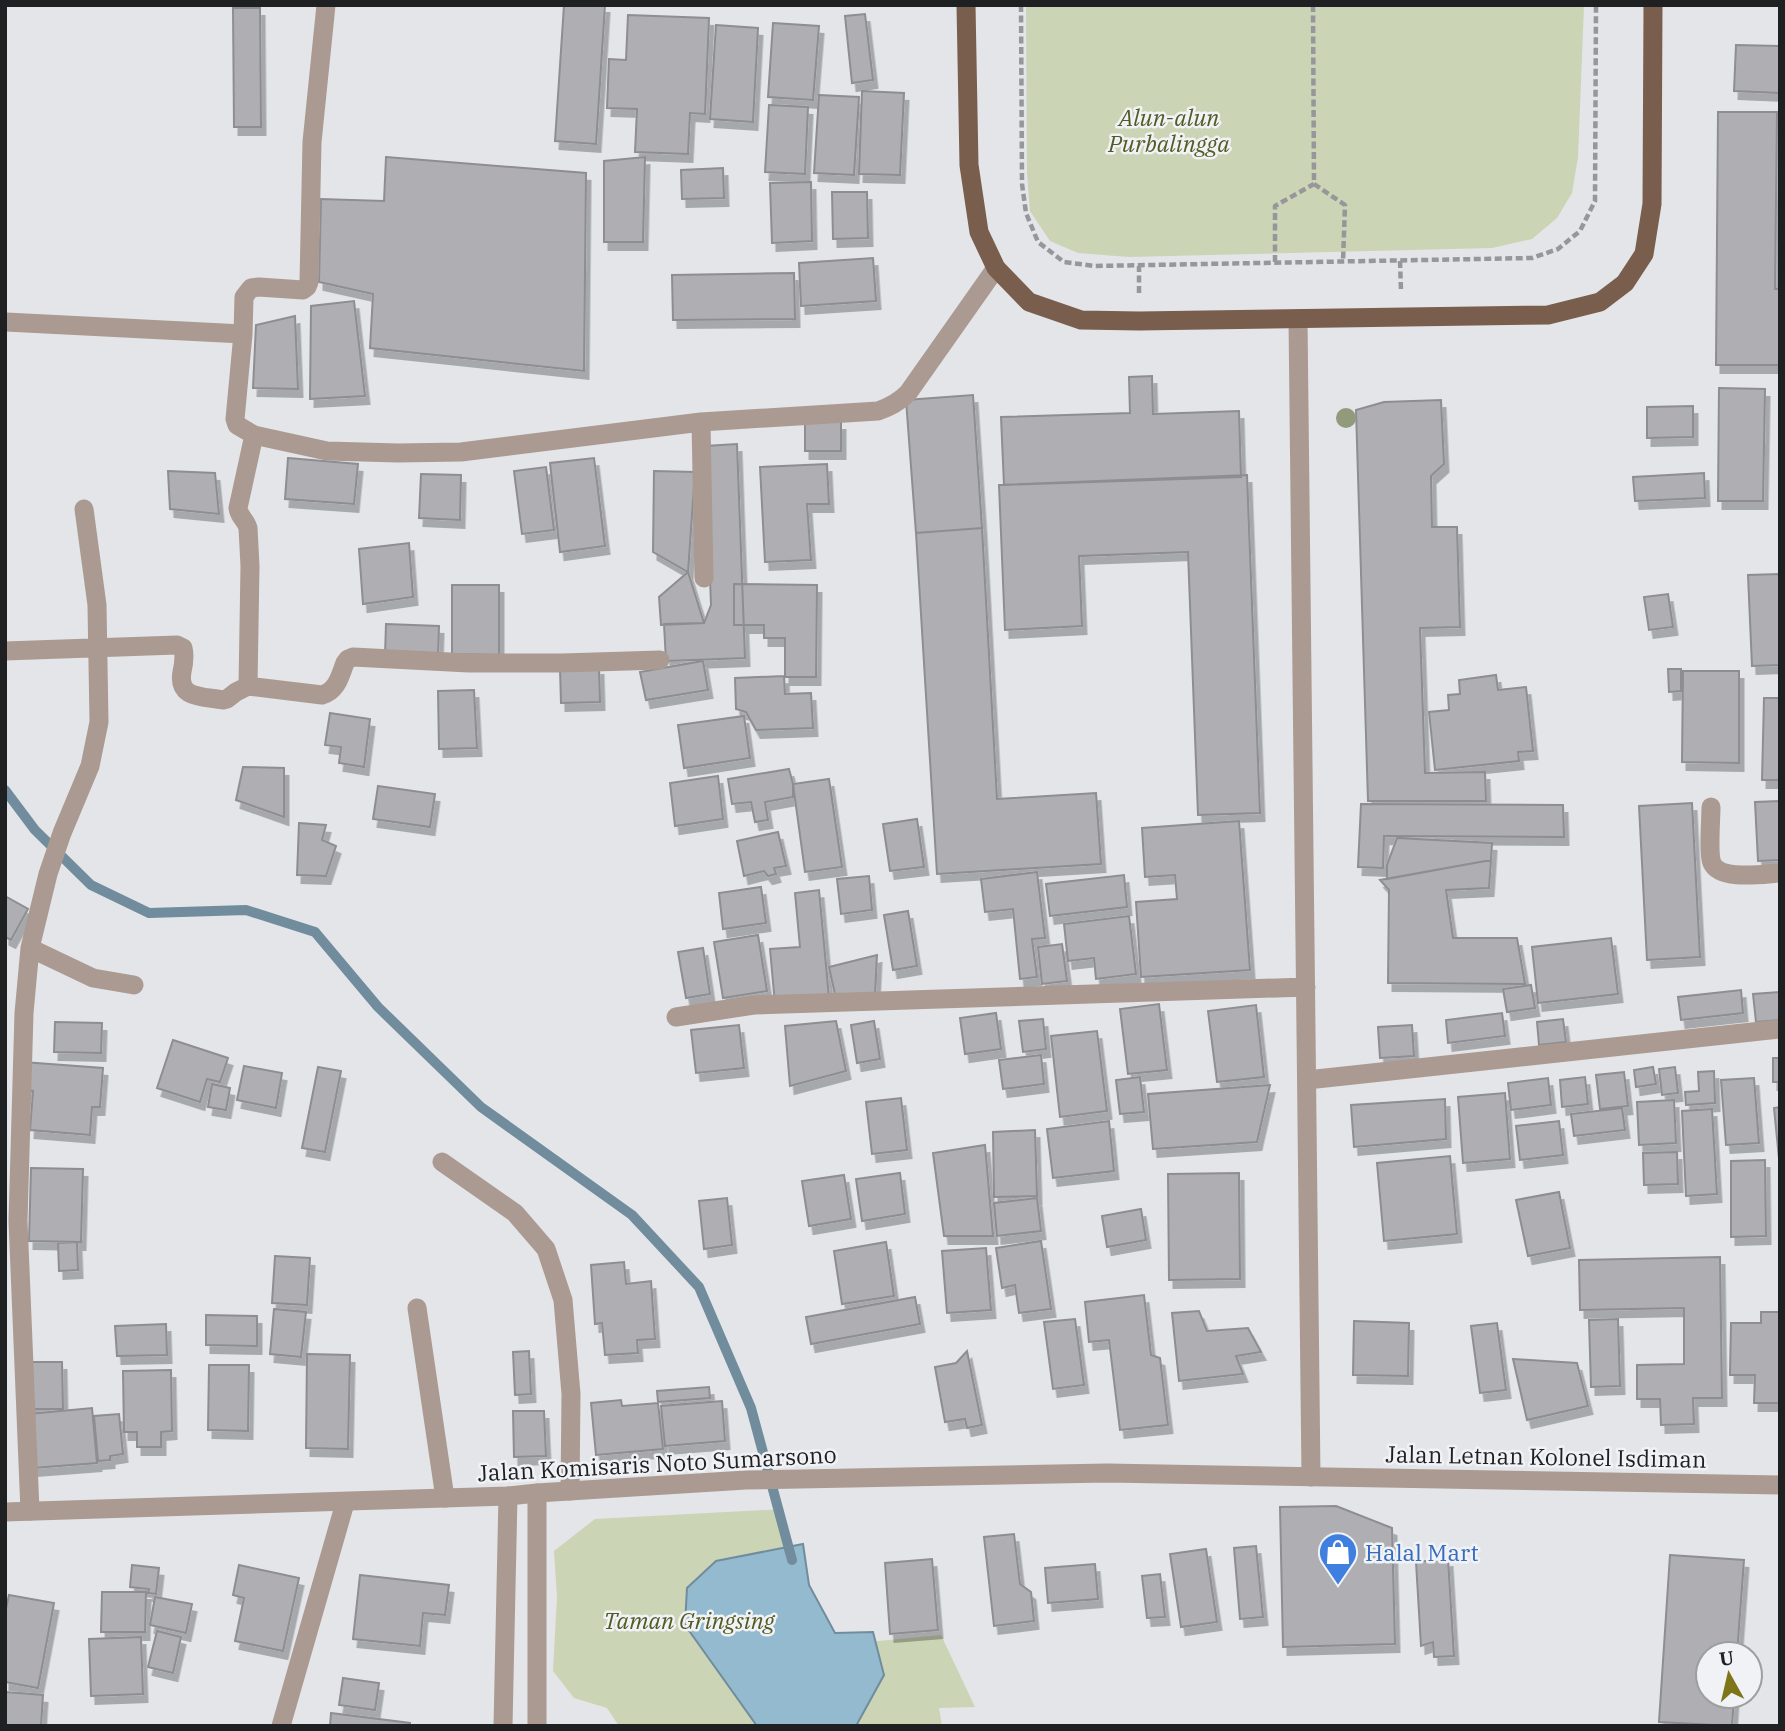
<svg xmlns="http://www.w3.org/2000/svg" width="1785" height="1731" viewBox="0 0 1785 1731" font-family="'IBM Plex Serif',serif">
<defs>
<filter id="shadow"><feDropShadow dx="4.5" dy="8" stdDeviation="0" flood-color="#0004"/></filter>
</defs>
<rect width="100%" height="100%" fill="#e3e5e9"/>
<!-- green -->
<path fill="#cbd4b5" d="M1026,5h558l-6,152 -6,36 -15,25 -25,21 -40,9 -363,9 -51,-4 -28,-12 -20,-30 -3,-38z
M784,1509l2,70 51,66 104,-10 34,72 -36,1 3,18h-323l-12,-18 -33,-10 -21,-27 4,-74 -3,-46 41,-32z"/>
<!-- water -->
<path fill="#94bad0" stroke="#718c9c" stroke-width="2" d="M803,1544l6,41 26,48 38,-1 11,43 -28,51h-99l-72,-101 2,-37 29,-27z"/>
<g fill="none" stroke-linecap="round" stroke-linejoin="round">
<!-- stream -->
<path stroke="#718c9c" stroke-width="10" d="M5,790l30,40 56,55 58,28 97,-3 69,22 63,75 103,100 151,108 67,72 52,121 41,152"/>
</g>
<!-- building -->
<path fill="#afafb3" stroke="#8e8e92" stroke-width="2" filter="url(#shadow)" d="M564,5h41l-9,139 -41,-3z
M233,8h27l1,119h-27z
M865,14l8,66 -21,3 -7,-67z
M628,15l81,3 -4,96 -15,-1 -2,41 -53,-2 2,-43 -30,-1 2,-49 17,1z
M773,23l46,3 -6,74 -45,-3z
M716,25l42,3 -5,94 -43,-3z
M1736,45l44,1v47l-46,-2z
M862,91l42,2 -4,82 -41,-1z
M819,95l40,2 -5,78 -40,-2z
M769,105l39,2 -3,67 -40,-2z
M1718,112h59l-2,177h5v76h-64z
M386,157l200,16 -2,198 -214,-23 3,-54 -54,-12 2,-83 63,2z
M645,157l-2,85h-39v-81z
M723,168l1,30 -42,1 -1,-29z
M811,182l1,59 -40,2 -2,-60z
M832,192h35l1,46 -35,1z
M873,258l3,43 -75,5 -2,-43z
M794,273l1,46 -122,1 -1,-45z
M354,301l11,95 -55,3 1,-93z
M295,316l3,73 -45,-1 3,-63z
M1152,376l1,38 86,-3 2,66 -237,8 -3,-68 129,-4 -1,-36z
M1719,388l46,1 -2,112h-45z
M973,395l9,133 -66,5 -10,-133z
M1441,400l3,64 -13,12 1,51h25l3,100 -40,1 5,145 60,-1 1,29h-118l-12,-391 28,-8z
M1693,406v31l-46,1v-31z
M805,422h36v29h-36z
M737,444l8,214 -79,3 -2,-37 40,-1 7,-18 -6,-159z
M288,458l70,6 -4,40 -69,-5z
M594,458l11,88 -45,6 -10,-89z
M827,464l2,40h-22l4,56 -46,2 -5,-95z
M546,467l8,63 -32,4 -8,-63z
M168,471l47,2 4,41 -49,-5z
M654,471l41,1 -7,100 -35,-20z
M1704,473l1,25 -70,3 -2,-24z
M421,474l40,1 -1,45 -41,-2z
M1247,475l13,338 -62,2 -10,-263 -109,4 3,70 -77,4 -6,-145z
M982,528l15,271 99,-6 5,71 -164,10 -21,-341z
M409,543l4,54 -50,7 -4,-55z
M688,572l16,51 -43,2 -2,-28z
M1780,574v91l-28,1 -4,-91z
M734,584l83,1 -1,92h-31v-39h-21v-13h-30z
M452,585h47v70l-47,-1z
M1668,594l5,33 -24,3 -5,-33z
M386,624l53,2 -1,31 -53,-2z
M703,661l5,29 -62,10 -6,-28z
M599,667l1,35 -39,1 -1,-35z
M1668,669h13v22l-12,1z
M1683,671h56v92l-57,-1z
M1496,675l2,15 28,-3 7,64 -15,1 1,9 -84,9 -6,-58 20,-2 -1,-15 12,-1 -1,-14z
M784,676l1,18 26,-1 2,35 -57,2 -10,-18 -10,-3 -1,-31z
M474,690l3,58 -38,1 -1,-58z
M1764,698h16v82h-18z
M330,713l40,6 -6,48 -25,-4 2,-16 -16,-2z
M744,716l6,42 -66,10 -6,-43z
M243,767l41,1v49l-48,-17z
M789,769l4,15v13l-28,5 3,18 -13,2 -4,-20 -19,2 -4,-25z
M718,776l5,43 -48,7 -5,-43z
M829,779l13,88 -37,5 -12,-88z
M378,786l57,8 -5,33 -57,-8z
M1780,801v59l-22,1 -3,-59z
M1692,803l8,154 -53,3 -8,-154z
M1361,804l202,1 1,32 -180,-1 -1,32 -25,-1z
M917,819l7,48 -34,4 -7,-47z
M1239,821l11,149 -109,7 -5,-75 41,-3 -2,-24 -30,2 -3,-49z
M299,823l27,2 -4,15 14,6 -10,30 -29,-1z
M778,832l8,34 -12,2 2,6 -8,2 -4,-5 -20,5 -7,-35z
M1397,838l95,5 -1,17 -104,19v-14z
M1491,860l-2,28 -43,2 7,48h64l8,46 -137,-1 1,-93 -9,-10z
M1037,872l8,66 -13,1 5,38 -17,2 -7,-70 -28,3 -4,-33z
M1124,875l3,32 -77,9 -4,-32z
M869,876l3,34 -31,4 -4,-35z
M761,887l5,36 -43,6 -4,-36z
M819,890l10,108 -54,6 -5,-55 30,-2 -5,-54z
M5,896l23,13 -17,31 -6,-3z
M908,911l9,55 -24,4 -9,-55z
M1129,916l7,58 -40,5 -2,-21 -26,3 -4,-37z
M758,935l9,56 -44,7 -9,-56z
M1611,938l7,56 -80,9 -6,-56z
M1062,944l5,37 -25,3 -4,-37z
M703,948l7,46 -24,4 -8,-46z
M877,955l-2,40 -39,4 -7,-32z
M1531,985l4,23 -28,4 -4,-23z
M1741,990l2,23 -62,7 -3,-23z
M1780,992v28l-24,2 -3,-28z
M1159,1004l8,66 -39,4 -8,-65z
M1256,1005l8,72 -47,5 -9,-71z
M996,1013l5,36 -36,5 -5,-36z
M1502,1013l3,23 -57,7 -2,-23z
M1043,1019l3,30 -23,3 -4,-31z
M1563,1019l3,23 -27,3 -2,-23z
M836,1021l10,50 -56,15 -5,-60z
M874,1021l6,38 -23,4 -6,-38z
M55,1022l47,1 -1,30 -47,-1z
M739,1025l5,43 -48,5 -5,-43z
M1412,1025l2,31 -34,2 -2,-31z
M1097,1031l10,80 -47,6 -9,-81z
M173,1040l55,18 -8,24 -13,-3 -7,23 -43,-14z
M1041,1055l3,29 -41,5 -4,-29z
M1773,1058h7v24h-7z
M23,1062l80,6 -3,39h-8l-2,28 -60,-5 3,-39 -12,-1z
M244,1066l38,7 -6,35 -39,-8z
M318,1067l23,4 -16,81 -23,-4z
M1653,1067l3,17 -20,3 -2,-17z
M1675,1067l3,26 -16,2 -3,-26z
M1714,1071l1,32 -29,2 -1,-13 14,-1 -1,-19z
M1624,1072l4,34 -28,3 -4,-34z
M1140,1077l4,35 -24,2 -4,-34z
M1585,1077l3,27 -26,3 -2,-27z
M1548,1078l3,27 -40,5 -3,-27z
M1754,1078l5,65 -33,2 -5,-65z
M212,1084l18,4 -4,22 -18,-3z
M1270,1085l-13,57 -104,7 -5,-55z
M1505,1093l5,66 -47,4 -5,-66z
M901,1098l6,52 -35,4 -6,-52z
M1445,1099l1,40 -92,8 -3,-42z
M1674,1100l2,43 -37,2 -2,-43z
M1780,1107v62l-6,-61z
M1622,1108l3,22 -51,6 -3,-22z
M1712,1109l5,85 -31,2 -4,-85z
M1109,1121l5,50 -61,7 -6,-49z
M1559,1121l4,34 -43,5 -4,-34z
M1035,1130l2,66 -43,1 -1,-65z
M985,1145l8,91h-49l-11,-83z
M1677,1152l1,32 -34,1 -1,-32z
M1450,1156l7,78 -73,7 -7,-78z
M1765,1160l1,76 -35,1v-76z
M31,1168l52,1 -2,73 -52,-1z
M900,1173l5,41 -43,7 -6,-42z
M1239,1173l1,106 -71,1 -1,-106z
M844,1175l7,44 -42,7 -7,-45z
M1559,1192l11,56 -42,8 -12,-56z
M727,1198l5,47 -28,4 -5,-48z
M1037,1198l4,33 -44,5 -3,-33z
M1141,1209l5,31 -39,7 -5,-31z
M1041,1241l10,68 -32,4 -4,-28 -13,3 -6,-40z
M77,1242l1,28 -19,1 -1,-28z
M886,1242l8,54 -52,8 -8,-53z
M986,1248l5,62 -44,3 -5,-62z
M275,1256l35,2 -3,47 -35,-2z
M1720,1257l2,141h-29l1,26 -33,1 -1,-26h-23v-34l47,-1v-56l-104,2 -1,-50z
M624,1262l2,22 25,-3 4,58 -18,1 1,13 -33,2 -3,-32 -7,1 -4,-59z
M1144,1295l7,60 9,3 8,67 -48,5 -11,-90 -20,2 -4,-40z
M915,1297l5,27 -109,20 -5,-27z
M274,1309l32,3 -5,45 -31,-3z
M1199,1311l8,20 41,-3 13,24 -25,4 7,18 -64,7 -7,-68z
M1761,1312h19v91h-26l1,-28h-25l1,-52h30z
M206,1315l51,1v30l-51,-1z
M1075,1319l9,66 -31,4 -9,-67z
M1618,1319l2,67 -29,1 -2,-67z
M1354,1321l55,2 -1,53 -55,-1z
M1497,1323l9,67 -26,3 -9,-67z
M166,1324l1,31 -50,1 -2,-30z
M529,1351l2,43 -16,1 -2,-43z
M967,1351l15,74 -15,3 -2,-9 -20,3 -10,-55 21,-4z
M307,1354l43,1 -2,94 -42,-1z
M1513,1359l64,4 11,43 -61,14z
M26,1362h36l1,47h-36z
M209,1365h40l-1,66 -40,-1z
M171,1370l1,61 -11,1v15h-24v-15h-13l-1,-61z
M709,1387l1,11 -52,4 -1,-11z
M621,1400l1,6 36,-3 5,46 -67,6 -5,-52z
M722,1401l3,40 -60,5 -4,-40z
M92,1408l5,55 -64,5 -4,-54z
M513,1411h31l2,45 -32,1z
M119,1414l4,40 -13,2v4l-12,1 -4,-45z
M1336,1506l56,22 3,116 -112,3 -3,-140z
M1014,1534l6,50 11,8 3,29 -40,5 -10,-89z
M1256,1546l7,71 -23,2 -6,-71z
M1206,1549l11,73 -36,5 -11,-73z
M1670,1555l74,5 -7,94h-29v42h26l-2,30 -73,-4z
M932,1559l6,71 -48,4 -5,-71z
M1448,1559l6,97 -20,1 -1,-15 -12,4 -5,-84z
M1095,1564l3,35 -50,4 -3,-35z
M132,1565l27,3 -3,26 -8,-1 1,-4 -19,-2z
M239,1565l60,13 -16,73 -48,-10 9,-43 -11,-3z
M1160,1574l5,43 -18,1 -5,-42z
M360,1575l89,10 -4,30 -22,-2 -3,33 -67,-7z
M102,1592h44l-1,40h-44z
M9,1595l45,8 -16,85 -33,-6v-69z
M155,1597l37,7 -6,29 -36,-8z
M157,1631l24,6 -8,36 -25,-6z
M141,1637l2,57 -52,2 -2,-57z
M343,1678l36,5 -4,27 -36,-5z
M5,1692l38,3 -2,31h-36z
M331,1713l79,10v3h-80z"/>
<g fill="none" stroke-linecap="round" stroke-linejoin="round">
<!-- path -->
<path stroke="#95979a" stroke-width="4.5" stroke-dasharray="7 3.5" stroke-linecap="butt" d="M1021,5l1,179 4,29 12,29 26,20 31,4 437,-8 26,-9 22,-18 15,-30 1,-196
M1313,5l1,179
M1314,184l31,21 -2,56
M1400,261l1,30
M1275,262v-56l39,-22
M1139,293v-27"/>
<!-- minor -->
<path stroke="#ab9a91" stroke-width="19" d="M326,5l-14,137 -3,140 -2,5 -4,3 -44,-3 -8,1 -7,9 -1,37 -8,85 2,6 17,10 73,16 71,2 63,-1 240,-30 177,-11c12,-4 21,-9 30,-18l88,-125
M1298,319l13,1158
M6,322l237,12
M701,422l3,156
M5,651l172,-6 6,3c2,8 1,15 -1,24 -5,27 21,24 41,28l4,-1 9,-7 12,-6 74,9c15,-4 18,-19 23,-32l3,-4 5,-2 116,6h93l98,-3
M248,686l2,-120 -2,-38c-2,-8 -9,-11 -10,-20l16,-73
M1711,807c0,12 -3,47 1,56 8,18 51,11 68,10
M30,948l63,30 41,7
M676,1017l78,-12 552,-18
M1307,1080l473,-51
M442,1162l73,51 31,36 17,51 8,94 -1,97
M417,1308l28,190
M537,1493v233
M30,1511l-12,-290 6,-208 6,-65 18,-74 14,-41 28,-67 9,-44 -2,-117 -13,-96
M281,1726l64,-223
M503,1726l5,-230"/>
<!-- tertiary -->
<path stroke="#ab9a91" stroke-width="19" d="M5,1512l503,-16 29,-3 209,-13 361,-7 673,12"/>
<!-- primary -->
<path stroke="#795d4d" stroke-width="19" d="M966,5l3,160 10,67 17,36 33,34 52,18 58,1 409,-6 52,-13 25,-19 19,-29 8,-50 1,-199"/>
</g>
<!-- trees -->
<circle fill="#929a7c" cx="1346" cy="418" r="10"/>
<!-- icons -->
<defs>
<g id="shop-pin" transform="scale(2.0125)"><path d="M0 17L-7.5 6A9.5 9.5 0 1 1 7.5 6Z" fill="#3f7fe0" stroke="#f0f2f6"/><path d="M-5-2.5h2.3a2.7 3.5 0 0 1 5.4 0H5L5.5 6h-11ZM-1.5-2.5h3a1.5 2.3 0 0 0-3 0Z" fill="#fff"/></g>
</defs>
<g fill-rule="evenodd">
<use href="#shop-pin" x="1338" y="1552"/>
</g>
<g text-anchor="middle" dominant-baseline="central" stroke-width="5" stroke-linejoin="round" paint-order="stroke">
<!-- park labels -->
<g font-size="23" font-style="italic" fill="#505c23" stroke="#f0f2f6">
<text x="1169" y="117">Alun-alun<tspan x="1169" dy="26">Purbalingga</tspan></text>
<text x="689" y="1620">Taman Gringsing</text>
</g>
<!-- street labels -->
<g font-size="23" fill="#1f2021" stroke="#f0f2f6">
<text transform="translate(1546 1456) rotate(1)">Jalan Letnan Kolonel Isdiman</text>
<text transform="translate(657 1463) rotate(-3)">Jalan Komisaris Noto Sumarsono</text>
</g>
<!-- shop labels -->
<g font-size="23" fill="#366cbe" stroke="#f0f2f6" text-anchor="start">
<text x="1365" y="1552">Halal Mart</text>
</g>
</g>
<!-- border -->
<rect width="1785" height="1731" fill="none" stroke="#1f2021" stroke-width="14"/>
<!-- north arrow -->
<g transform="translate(1729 1675) rotate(352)"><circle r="33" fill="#f0f2f6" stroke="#9c9ea1" stroke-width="2"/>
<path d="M0-5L12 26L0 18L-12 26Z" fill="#7e7519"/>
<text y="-10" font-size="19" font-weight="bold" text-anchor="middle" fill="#1f2021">U</text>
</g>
</svg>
